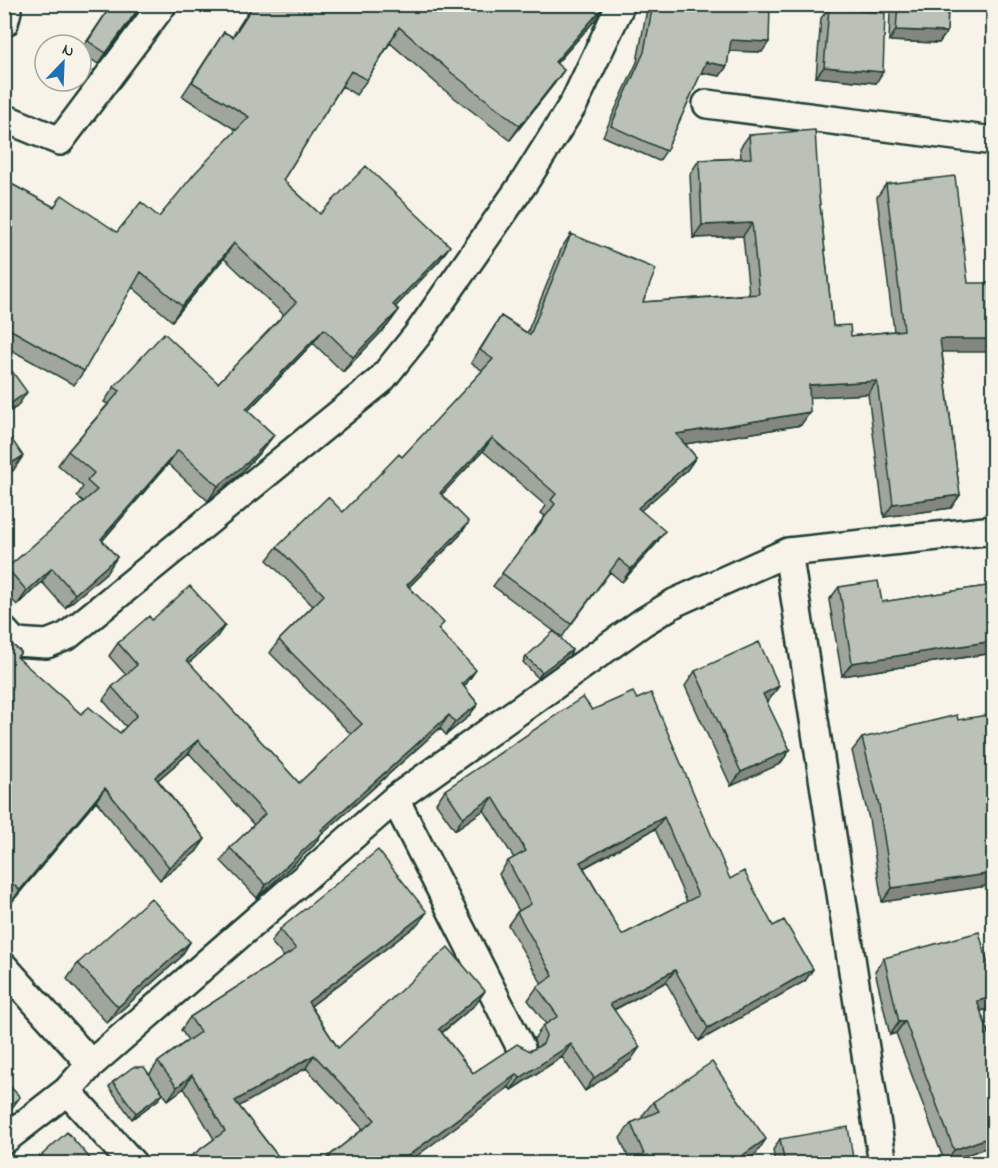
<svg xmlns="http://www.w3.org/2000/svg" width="998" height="1168" viewBox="0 0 998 1168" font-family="'Indie Flower',sans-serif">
<rect width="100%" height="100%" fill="#f7f3e8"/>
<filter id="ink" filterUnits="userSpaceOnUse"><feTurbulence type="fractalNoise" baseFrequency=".0167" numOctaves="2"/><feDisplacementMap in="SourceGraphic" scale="12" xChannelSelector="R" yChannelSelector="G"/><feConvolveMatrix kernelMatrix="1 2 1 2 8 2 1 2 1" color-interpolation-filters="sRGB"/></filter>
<g filter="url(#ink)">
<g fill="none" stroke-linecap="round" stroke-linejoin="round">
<!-- minor casing -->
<g stroke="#1f3d34" stroke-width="32">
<path id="minor" d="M4,7l3,4 -3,12
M707,104l287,37
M4,118l56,23 103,-137
M788,552l95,612
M4,631l10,11 33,2 20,-8 314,-256 37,-46 107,-153 49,-78 47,-99
M395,799l126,249
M4,967l87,97
M67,1091l66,73
M4,1140l63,-49 24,-27 304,-265 248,-177 33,-20 112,-50 206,-22"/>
</g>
<!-- minor -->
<use href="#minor" stroke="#f7f3e8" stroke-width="27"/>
</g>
<!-- wall -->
<path fill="#a1a69d" stroke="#1f3d34" stroke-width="1.5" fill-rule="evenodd" d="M112,4h31l-45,60 -17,-12v-2z
M253,4h353l-9,14 -41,46 8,6 -10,14 -44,56 -67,-51 -53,-46 -23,37 -11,15 -14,-9 -59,94 37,34 120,46 -45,47 4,3 -11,15 -45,47 -30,-29 -65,68 26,24 -11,14 -25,27 -30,25 -40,-37 -66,77 15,16 -10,15 -42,36 -23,-26 -25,23 -13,-14v-20l3,-3 77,-66 -7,-6 6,-9 -25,-22 10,-14 40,-47 -4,-2 10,-15 104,-4 66,-68 -60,-57 -52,63 -40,-34 -48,84 -10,14 -70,-39v-166l50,27 63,25 42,-15 77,-87 -54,-34 42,-64 8,5z
M648,4h115l-1,48 -33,-1 -2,15 -7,10 -19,-3 -35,78 -7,10 -56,-25 34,-74z
M895,4h53l-1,28 -8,11 -50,-2 1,-30z
M829,8l47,75 -60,-6 5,-59z
M749,135l70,61 14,130 18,10 43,-5 -17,-134 9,-13 56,168 18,143 -9,13 -67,9 -16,-123 -58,3 -9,28 -116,19 11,13 -9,13 -46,40 15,34 -34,38 -12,-10 -48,65 -69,-51 52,-70 -4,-3 5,-7 -63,-55 -42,44 19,40 -51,52 30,43 28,53 -3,4 14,17 -10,13 -22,18 -6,-7 -120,108 -6,9 -57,53 -36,-37 9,-13 24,-23 -65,-72 -31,27 47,59 -9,13 -36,28 -64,-79 -85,102 -7,-5v-260l17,14 -4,6 64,56 39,19 6,-6 -23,-27 9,-13 14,-12 -17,-19 9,-13 34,-23 73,5 -9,13 -27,25 110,120 52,-49 -81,-81 9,-13 34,-34 -46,-46 10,-13 66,-35 59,-55 81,-86 -12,-8 30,-47 26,17 35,-86 9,-13 72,68 106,-8 -6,-58 -50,2 -3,-64 9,-14 42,-2 -1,-10z
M993,585v68l-151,23 -13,-76 10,-13 43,15z
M572,650l-3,6 -31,22 -15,-16 3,-5z
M695,671l84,15 -10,14 -3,2 24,48 -10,14 -49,22 -46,-100z
M592,710l138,169 83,90 -8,12 -106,60 -33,-59 -52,28 17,50 -46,31 -23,-34 -51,33 -2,-3 -98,73 3,4h-90l5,-8 34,-27 -57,-61 -67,38 45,58h-100l2,-4 28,-21 -30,-51 -16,12 -16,-21 11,14 -4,6 -27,20 -23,-32 4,-5 36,-7 9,-13 30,-22 -7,-10 9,-13 94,-60 -13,-15 9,-13 138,-5 -107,82 27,42 138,-44 -34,29 31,40 63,-25 -2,-9 9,-13 3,-2 -18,-24 9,-13 5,-3 -34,-59 9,-13 2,-1 -20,-37 9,-13 6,-3 -30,-48 -29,20 -19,-27 9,-13zM655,829l32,73 -65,33 -38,-67z
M958,720l35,165 -111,17 -13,-83 -17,-68 10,-13z
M190,942l-10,16 -73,65 -40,-44 11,-16z
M884,958l104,51 -7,2 12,134 -48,18 -49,-130 -6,2 -15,-64z
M653,1102l103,52 -14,10h-111l-11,-26 11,-15 12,-5 -1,-2z
M780,1139l74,25h-79l-2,-14z"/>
<!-- shaded-wall -->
<path fill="#83877f" stroke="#1f3d34" stroke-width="1.5" d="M606,4l-9,14 -53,59 11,-15z
M896,30l51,2 -8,11 -50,-2z
M731,40l38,2 -7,10 -38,-1z
M706,62l21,4 -7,10 -21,-4z
M824,67l59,5 -7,11 -60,-6z
M564,70l-10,14 -44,56 10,-14z
M752,223l-9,13 -50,2 9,-13z
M234,243l-10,15 -52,63 10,-15z
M450,246l-10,14 -57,60 10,-15z
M399,310l-11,15 -45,47 10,-15z
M324,329l-11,14 -77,80 10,-14z
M940,339h53v13h-62z
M877,381l-9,13 -68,4 9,-13z
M27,392l-10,15 -13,8v-7z
M810,412l-9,13 -134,22 9,-13z
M274,435l-11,14 -25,27 -30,25 10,-15z
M492,438l-9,13 -52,55 9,-13z
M178,450l-10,14 -77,90 10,-15z
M23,456l-10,15 -9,5v-8z
M696,457l-9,13 -58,51 9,-13z
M960,495l-9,13 -67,9 9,-13z
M469,522l-9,13 -62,63 9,-13z
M665,531l-9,13 -34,38 9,-13z
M117,557l-10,15 -42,36 10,-14z
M52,568l-10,14 -25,23 10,-14z
M225,625l-9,13 -38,35 9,-13z
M993,641v12l-151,23 10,-13z
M572,650l-3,6 -31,22 4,-6z
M476,670l-9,13 -15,14 10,-13z
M779,686l-10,14 -16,8 10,-14z
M478,704l-10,13 -22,18 9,-13z
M449,715l-9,13 -120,108 -6,9 -57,53 9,-13 55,-55z
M198,740l-9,13 -43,37 9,-13z
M790,750l-10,14 -49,22 10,-14z
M105,788l-9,13 -85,102 9,-13z
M493,797l-9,13 -29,20 8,-13z
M664,817l-9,12 -83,45 8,-12z
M205,839l-9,13 -36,28 9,-13z
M993,873v12l-111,17 10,-14z
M427,912l-9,12 -118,90 8,-12z
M190,942l-10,16 -73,65 11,-16z
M813,969l-8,12 -106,60 9,-13z
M675,970l-9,12 -64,34 8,-12z
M485,991l-9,13 -46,38 9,-13z
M993,997v4l-5,8 -20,5 9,-13z
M905,1021l-9,12 -6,2 9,-13z
M571,1044l-9,13 -51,33 9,-12z
M640,1047l-9,13 -46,31 9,-13z
M314,1055l-8,13 -80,46 9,-13z
M517,1074l-8,13 -103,77 2,-8z
M192,1075l-8,13 -16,12 9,-13z
M163,1093l-4,6 -27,20 4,-6z
M20,1097l-8,11 -8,6v-4z
M993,1136v9l-48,18 9,-13z
M766,1139l-10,15 -14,10h-12z
M690,1156l-6,8h-11z"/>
<!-- building -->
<path fill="#bbc1b6" stroke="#1f3d34" stroke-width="1.5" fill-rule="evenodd" d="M112,4h30l-36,49 -18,-12z
M254,4h352l-51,58 9,8 -44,56 -67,-52 -54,-47 -32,53 -16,-9 -68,109 37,34 46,-48 84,80 -57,59 6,5 -46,47 -29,-28 -78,80 28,26 -26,27 -30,24 -40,-36 -77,89 16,18 -42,37 -23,-26 -25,23 -20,-23 90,-78 -10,-9 7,-8 -26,-22 52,-60 -6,-4 50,-54 54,50 78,-81 -62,-59 -52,63 -41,-34 -57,99 -80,-45v-101l5,-9 -5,-2v-34l50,27 8,-12 55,37 24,-30 18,15 36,-44 54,-56 -57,-35 32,-50 9,5z
M653,4h110l7,2 -1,36 -38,-2 -4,26 -21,-4 -40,89 -55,-25 33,-74z
M898,4h50l-1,28 -51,-2z
M829,8l56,5 -2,59 -59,-5z
M815,130l4,66 14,130 17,-1 1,11 53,-6 -18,-146 69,-8 13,107h25v56h-53l20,156 -67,9 -16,-123 -68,4 1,27 -134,22 20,23 -58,51 27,23 -34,38 -12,-10 -48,65 -69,-51 53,-69 -4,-4 5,-6 -64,-56 -52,55 29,29 -62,63 37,38 -6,6 38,41 -14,14 16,20 -23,18 -6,-7 -128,115 2,2 -57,53 -36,-37 35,-34 -67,-74 -43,37 50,62 -36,28 -64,-79 -85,102 -16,-13v-16l6,-6 -6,-4v-213l17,14 -4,5 64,57 8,-7 31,26 17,-18 -25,-28 25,-22 -19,-22 31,-27 3,4 38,-34 35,39 -38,35 112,123 63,-59 -83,-84 45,-45 -47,-48 51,-50 15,15 56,-58 3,3 91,-98 -13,-9 21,-34 29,19 41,-101 85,35 -13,33 116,-8 -7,-71 -50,2 -3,-65 52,-2 -2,-23z
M4,360l23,32 -23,16z
M4,428l19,28 -19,12z
M878,581l4,21 111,-17v56l-141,22 -13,-76z
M554,631l18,19 -30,22 -16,-15z
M759,642l20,44 -16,8 27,56 -49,22 -46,-101z
M633,692l4,7 14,-6 79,186 14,-8 29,55 11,-6 29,49 -105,59 -33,-58 -65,34 30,43 -46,31 -23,-34 -51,34 -3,-4 -109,82 6,8h-79l-6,-8 46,-36 -61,-65 -79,46 49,63h-96l-2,-4 39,-29 -33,-56 -15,12 -19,-25 42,-30 -10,-15 106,-68 -16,-20 98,-79 49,62 -119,90 30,46 110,-101 37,44 -46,38 34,44 44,-29 13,7 13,-7 3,-8 -3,-10 15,-10 -21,-29 16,-11 -36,-64 14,-8 -23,-43 18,-10 -33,-54 -30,20 -18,-27 138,-93 9,13zM664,817l34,79 -76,39 -42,-73z
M993,714v159l-101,15 -13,-83 -17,-67 95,-23 1,5z
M151,898l39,44 -72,65 -40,-44z
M979,932l14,50v15l-16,4 16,44v91l-39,14 -49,-129 -6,1 -15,-64z
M712,1062l54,77 -36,25h-35l-5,-8 -17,8h-25l-17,-41 28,-12 -6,-9z
M133,1067h11l19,26 -27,20 -23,-31z
M4,1080l16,17 -16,13z
M848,1127l6,37h-69l-5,-25z
M67,1132l28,32h-63z"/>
</g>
<!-- margin -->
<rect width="998" height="1168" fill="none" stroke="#f7f3e8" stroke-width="24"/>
<rect x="12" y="12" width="974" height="1144" fill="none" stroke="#1f3d34" stroke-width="2" filter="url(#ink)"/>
<!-- north arrow -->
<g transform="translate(63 63) rotate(23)"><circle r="28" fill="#f7f3e8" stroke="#a1aaa0" stroke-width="1.5"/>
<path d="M0-4.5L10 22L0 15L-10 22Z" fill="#1f6fb2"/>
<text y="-9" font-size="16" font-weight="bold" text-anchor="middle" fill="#1f3d34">N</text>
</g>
</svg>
